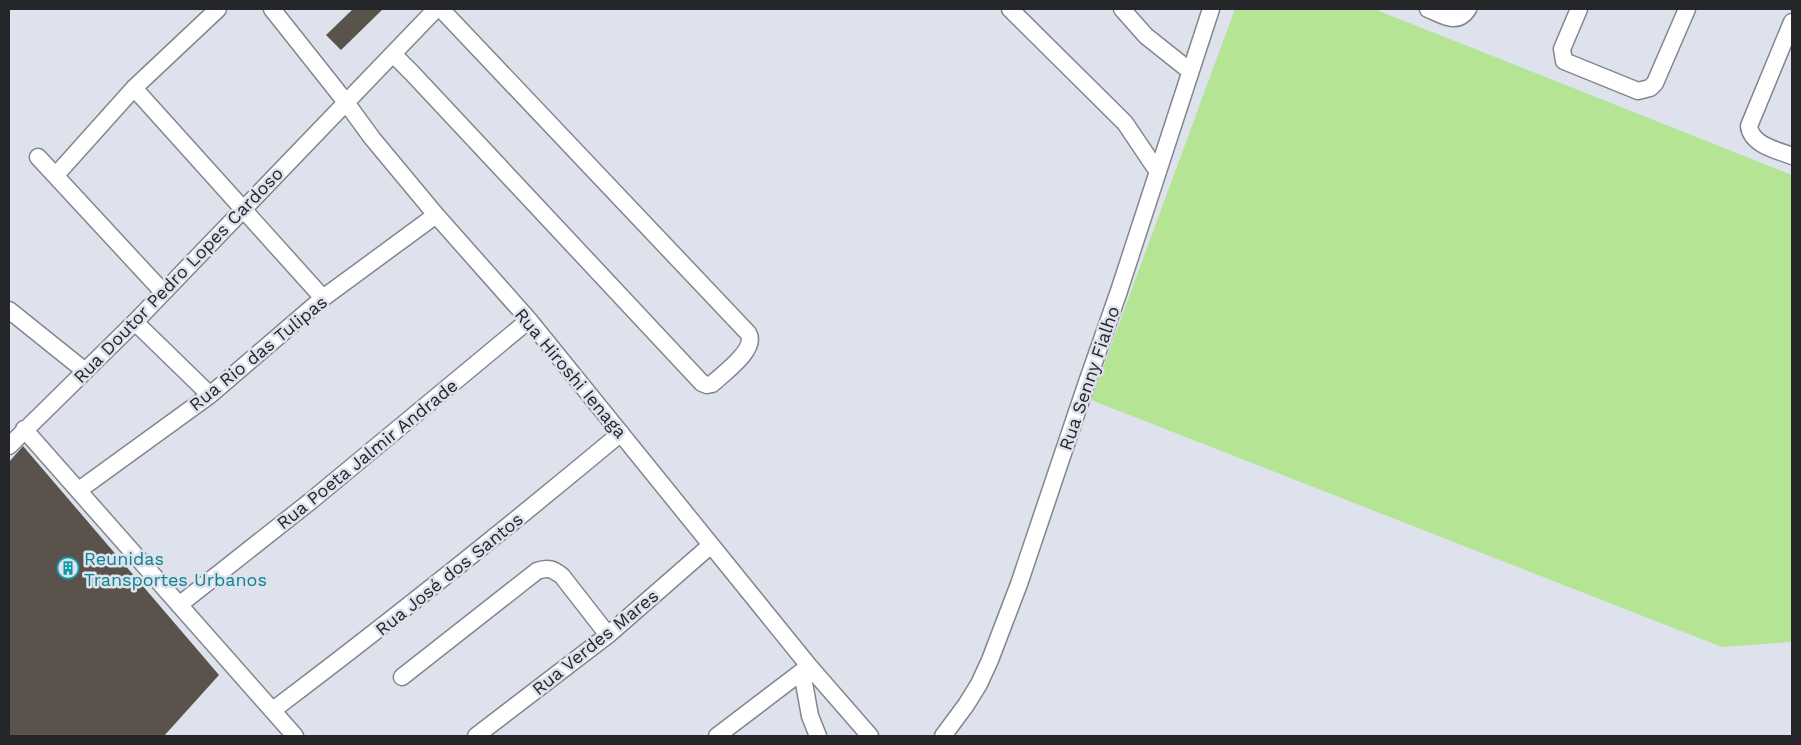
<svg xmlns="http://www.w3.org/2000/svg" width="1801" height="745" viewBox="0 0 1801 745" font-family="'Work Sans',sans-serif">
<rect width="100%" height="100%" fill="#dee2ec"/>
<!-- green -->
<path fill="#b4e494" d="M1235,9h139l418,166v467l-70,5 -631,-247z"/>
<!-- building -->
<path fill="#59534c" d="M353,9h30l-42,41 -15,-15z
M23,446l196,229 -55,61h-155v-274z"/>
<g fill="none" stroke-linecap="round" stroke-linejoin="round">
<!-- minor casing -->
<g stroke="#82868e" stroke-width="19">
<path id="minor" d="M272,9l73,92 27,37 64,77 93,105 280,346 61,70
M1010,9l115,114 33,49
M1122,9l24,27 44,35
M1428,9c15,6 29,17 40,0
M1579,9l-17,40 2,12 74,30 12,-3 5,-5 32,-74
M1792,22l-43,104c2,19 28,24 43,30
M393,54l19,19 290,310 5,2 5,-1c12,-11 46,-35 36,-51l-307,-324
M134,88l189,210
M38,157l125,135
M56,175l78,-87 84,-79
M9,310l76,61
M135,322l75,73
M24,429l271,307
M9,446l126,-124 301,-313
M79,490l131,-95 113,-97 113,-83
M179,605l133,-105 217,-180
M802,672l8,44 8,20
M402,677l135,-106c11,-4 16,-2 25,5l46,59
M273,710c118,-89 234,-182 348,-277
M476,736l132,-101 103,-90
M717,736l92,-70
M943,736l23,-31 13,-21 11,-24 29,-76 67,-199 33,-94 92,-282"/>
</g>
<!-- minor -->
<use href="#minor" stroke="#fff" stroke-width="16"/>
</g>
<!-- icons -->
<defs>
<g id="building-ring" transform="scale(1.125)"><circle r="9.5" fill="#dee2ec" stroke="#0f9aa8" stroke-width="1.5"/><path d="M-4-6H4V6H1V3H-1V6H-4ZM-2.5-4.3h1.7v1.8h-1.7ZM.8-4.3h1.7v1.8H.8ZM-2.5-1h1.7V.8h-1.7ZM.8-1h1.7V.8H.8Z" fill="#0f9aa8"/></g>
</defs>
<g fill-rule="evenodd">
<use href="#building-ring" x="68" y="568"/>
</g>
<g text-anchor="middle" dominant-baseline="central" stroke-width="5" stroke-linejoin="round" paint-order="stroke">
<!-- street labels -->
<g font-size="18" fill="#242629" stroke="#dee2ec">
<text transform="translate(178 275) rotate(-46)">Rua Doutor Pedro Lopes Cardoso</text>
<text transform="translate(258 353) rotate(-39)">Rua Rio das Tulipas</text>
<text transform="translate(571 373) rotate(50)">Rua Hiroshi Ienaga</text>
<text transform="translate(1089 378) rotate(-71)">Rua Senny Fialho</text>
<text transform="translate(367 454) rotate(-39)">Rua Poeta Jalmir Andrade</text>
<text transform="translate(449 574) rotate(-39)">Rua José dos Santos</text>
<text transform="translate(595 642) rotate(-39)">Rua Verdes Mares</text>
</g>
<!-- culture labels -->
<g font-size="18" fill="#0d838f" stroke="#dee2ec" text-anchor="start">
<text x="84" y="558">Reunidas<tspan x="84" dy="21">Transportes Urbanos</tspan></text>
</g>
</g>
<!-- border -->
<rect width="1801" height="745" fill="none" stroke="#242629" stroke-width="20"/>
</svg>
